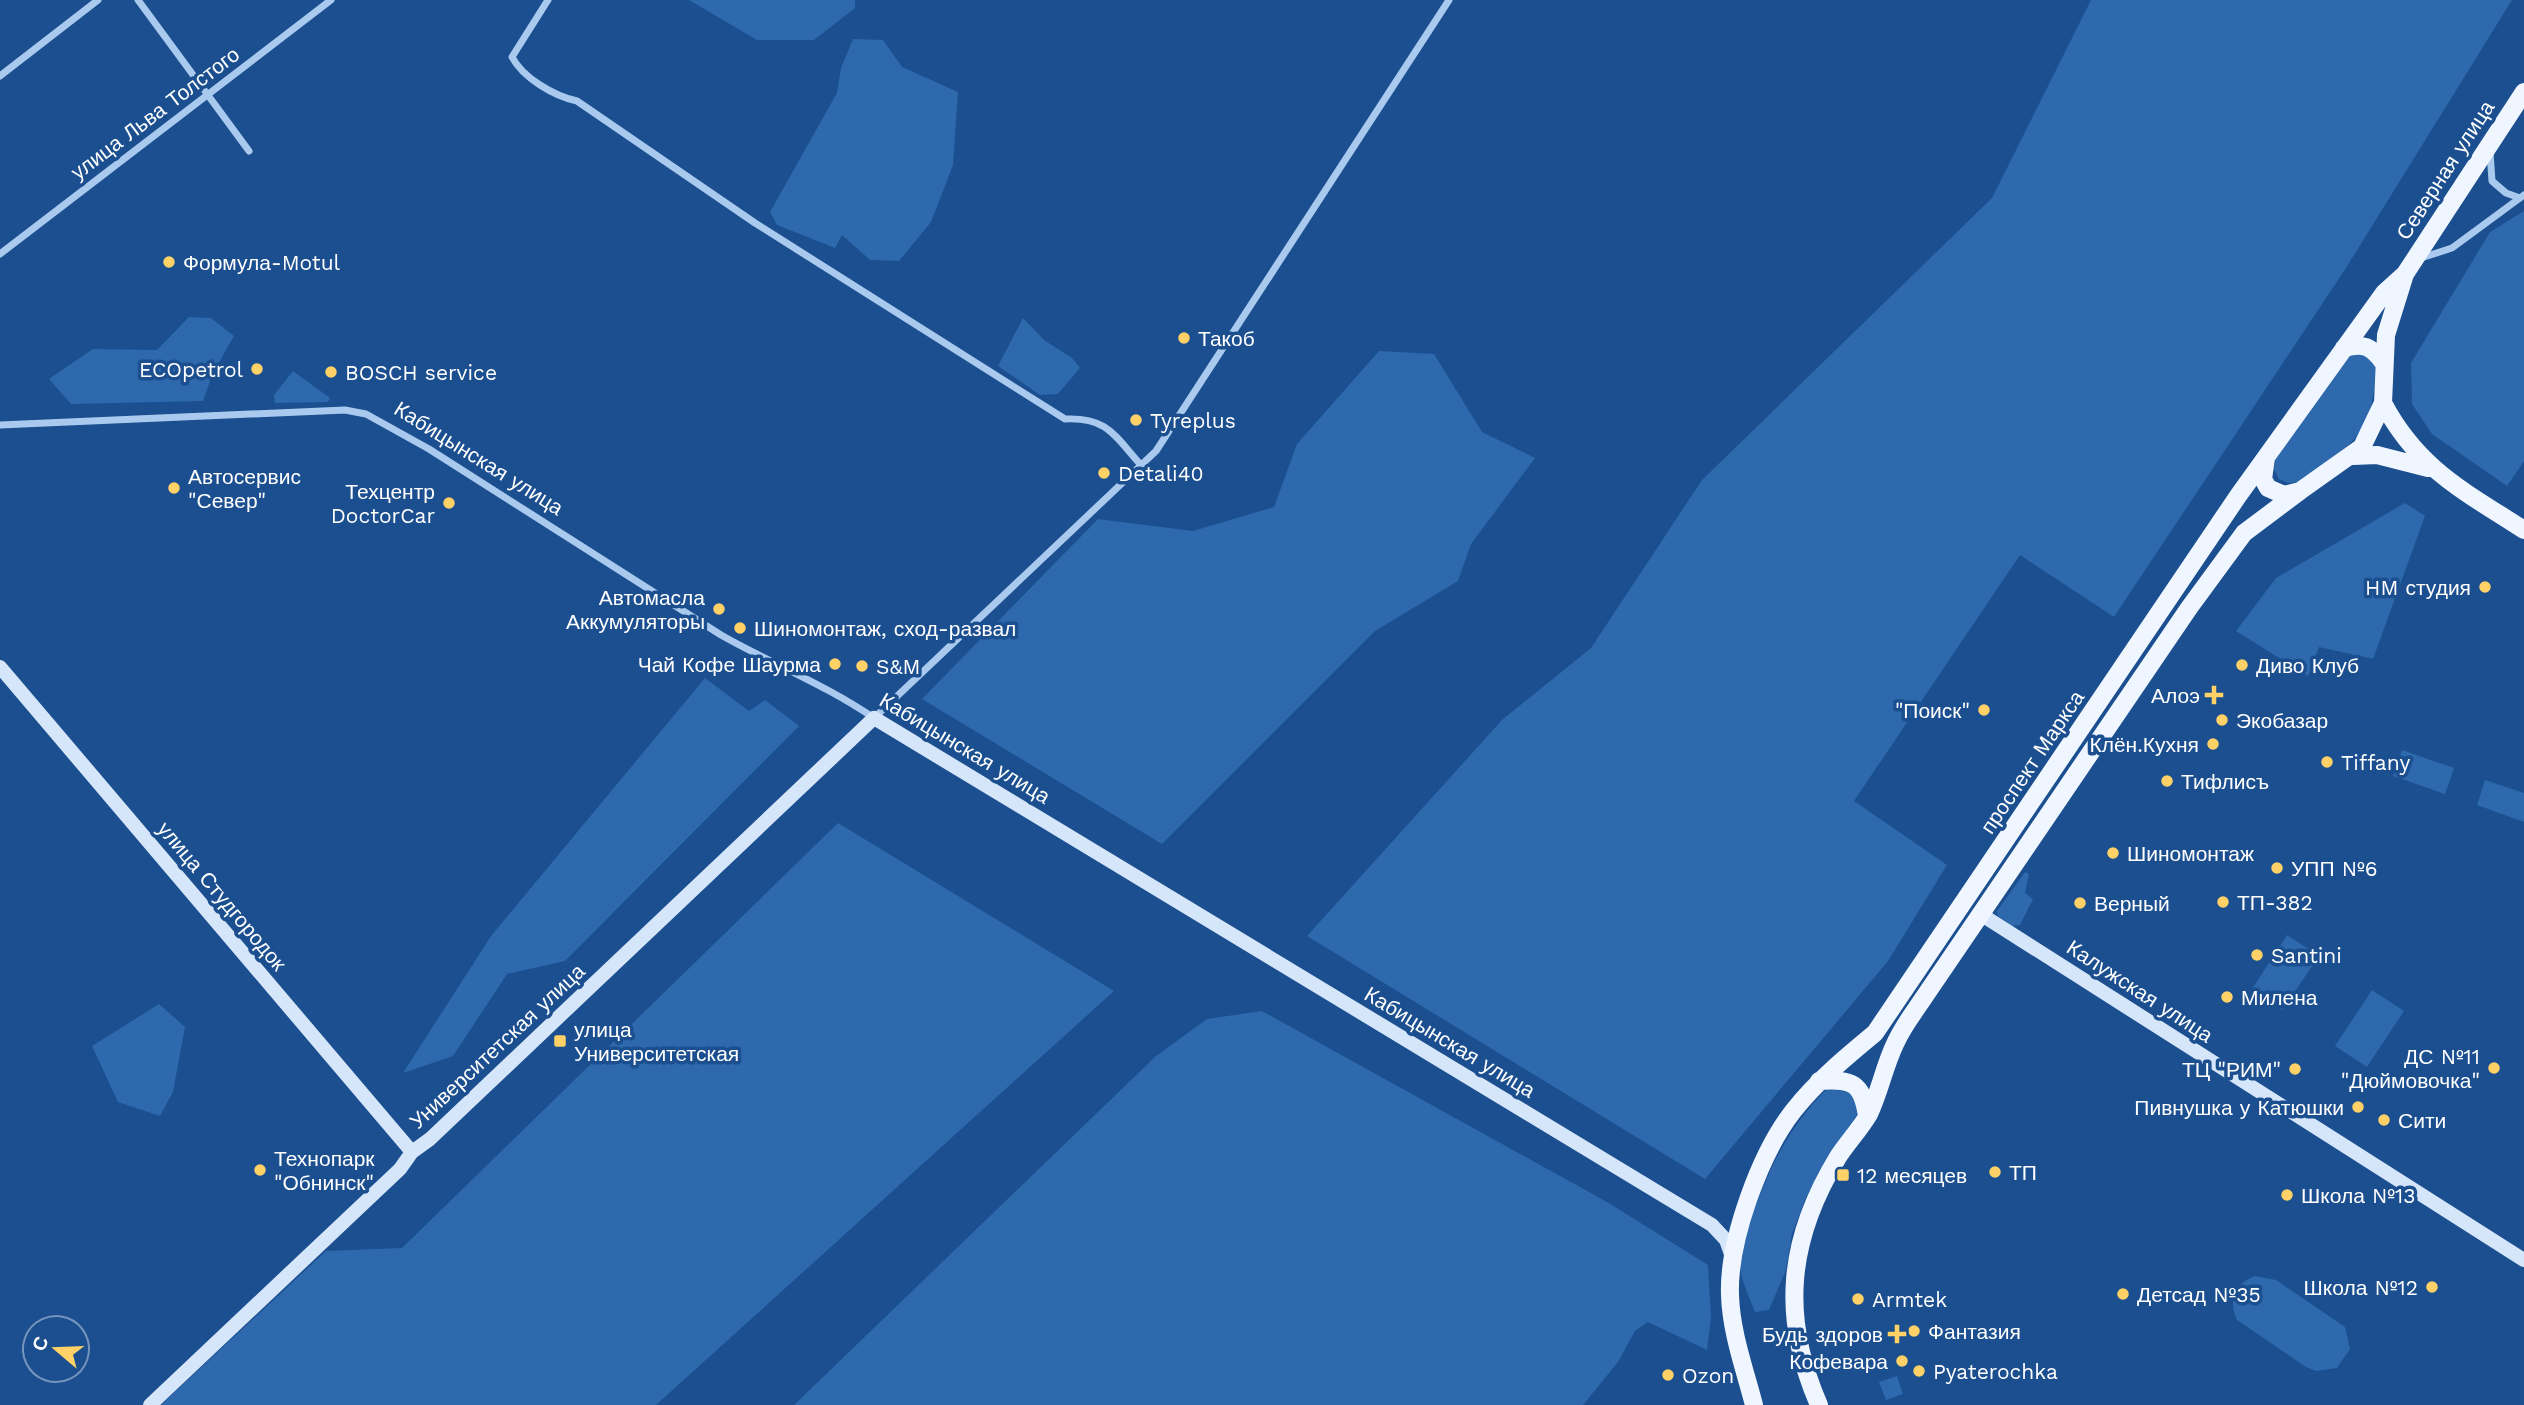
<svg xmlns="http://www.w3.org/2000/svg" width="2524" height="1405" viewBox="0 0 2524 1405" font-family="'Work Sans',sans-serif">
<rect width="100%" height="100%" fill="#1b4f8f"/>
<!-- green -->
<path fill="#2e69ad" d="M689,0h166v8l-41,32h-57z
M2091,0h421l-166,268 -232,349 -94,-62 -166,246 93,64 -59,96 -183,218 -398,-243 195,-216 89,-72 111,-168 290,-282z
M853,39l30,1 19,27 56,25 -5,73 -22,57 -32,39 -29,-1 -28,-25 -7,13 -58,-23 -7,-13 67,-119 4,-25z
M2524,211v250l-17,25 -75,-52 -20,-30 -1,-41 79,-131z
M189,317l22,1 23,18 -21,37 -10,28 -132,3 -22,-25 44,-30 64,1z
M1023,318l21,22 28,18 8,10 -22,26 -18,1 -42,-29z
M2356,349l20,14c-3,75 -21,79 -78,119l-10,1 -9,-4 -5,-10 2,-11 71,-105z
M1379,351l55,3 48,78 53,26 -64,86 -13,37 -83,50 -213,213 -240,-145 176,-180 95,12 81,-24 23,-63z
M293,371l37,27 -2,4 -53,1 -1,-8z
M2405,503l20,13 -52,143 -54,-12 -11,29 -72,-45 40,-53z
M705,678l44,33 16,-11 34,26 -234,235 -58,13 -54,82 -50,17 88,-137z
M2402,750l52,18 -9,26 -52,-18z
M2485,780l39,13v29l-47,-17z
M838,823l276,168 -458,414h-495l165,-154 76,-3z
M2025,872l4,2 -4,19 8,6 -13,26 -8,1 -14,-10 -1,-5z
M2287,935l32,21 -37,54 -32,-18z
M2372,990l32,21 -37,56 -32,-21z
M159,1004l26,23 -12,65 -13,24 -42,-14 -26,-56z
M1262,1011l345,191 101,63 3,53 -4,32 -59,-28 -13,9 -17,31 -35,43h-789l362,-349 51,-37z
M1827,1089l23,3 10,18 -37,55 -18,35 -13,34 -6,36 -17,40 -14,2c-5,-14 -14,-31 -15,-46 -1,-13 5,-25 8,-37 16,-52 39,-101 79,-140z
M2255,1276l21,4 69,47 5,22 -13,19 -21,3 -10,-4 -69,-47c-9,-20 -3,-36 18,-44z
M1897,1376l6,18 -17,6 -7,-18z"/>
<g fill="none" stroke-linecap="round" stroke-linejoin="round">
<!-- street -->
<path stroke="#a9c9ee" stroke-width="7" d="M138,0l111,151
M548,0l-36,57c11,21 42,39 65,44l178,122 310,196c44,-2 50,18 77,47
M0,76l98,-76
M2490,152l2,29 14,12 14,5
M0,254l331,-254
M2421,258l31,-10 72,-53
M0,425l345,-15 21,4 63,35 292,186c51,29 105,50 153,83l282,-267 293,-451"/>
<!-- secondary -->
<path stroke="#d6e6fa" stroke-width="14" d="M0,667l412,485
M1982,915l542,345
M150,1405l250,-236 12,-17 18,-13 444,-421 838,507 14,15 6,17"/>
<!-- primary -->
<path stroke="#f0f6ff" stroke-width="18" d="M2344,348c20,-5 27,-2 39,14
M2383,403c35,66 81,88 141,127
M2353,456l24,-1 51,13
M2266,458l-3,21 5,9 16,7 16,-4 62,-44 21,-44 3,-68 19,-61 119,-182
M1819,1081c33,-2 43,1 48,35
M1754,1405c-9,-35 -23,-73 -24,-110 -2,-54 30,-142 64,-185 23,-29 52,-53 81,-77l363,-537 146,-203 21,-19
M1819,1405c-39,-89 -31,-166 19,-248 10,-15 22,-28 31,-43 11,-23 15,-47 26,-70 5,-11 12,-22 19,-32l275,-404 55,-75 56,-42"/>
</g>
<!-- markers -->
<g fill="#ffd166" stroke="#1b4f8f" stroke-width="2.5">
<circle cx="169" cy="262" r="7"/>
<circle cx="1184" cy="338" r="7"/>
<circle cx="257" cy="369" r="7"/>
<circle cx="331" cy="372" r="7"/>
<circle cx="1136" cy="420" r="7"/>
<circle cx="1104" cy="473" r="7"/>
<circle cx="174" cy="488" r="7"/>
<circle cx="449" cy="503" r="7"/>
<circle cx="2485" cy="587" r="7"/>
<circle cx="719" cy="609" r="7"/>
<circle cx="740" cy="628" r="7"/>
<circle cx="835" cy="664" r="7"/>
<circle cx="2242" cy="665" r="7"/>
<circle cx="862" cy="666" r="7"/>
<path d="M2210.5 684.5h7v7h7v7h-7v7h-7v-7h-7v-7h7z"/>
<circle cx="1984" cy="710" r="7"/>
<circle cx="2222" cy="720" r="7"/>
<circle cx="2213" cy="744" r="7"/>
<circle cx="2327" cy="762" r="7"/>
<circle cx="2167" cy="781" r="7"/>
<circle cx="2113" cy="853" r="7"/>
<circle cx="2277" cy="868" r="7"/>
<circle cx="2223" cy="902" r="7"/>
<circle cx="2080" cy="903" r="7"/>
<circle cx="2257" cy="955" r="7"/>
<circle cx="2227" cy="997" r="7"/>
<rect x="553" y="1034" width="14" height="14" rx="3.5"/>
<circle cx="2494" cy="1068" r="7"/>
<circle cx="2295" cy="1069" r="7"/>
<circle cx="2358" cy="1107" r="7"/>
<circle cx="2384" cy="1120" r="7"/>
<circle cx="260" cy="1170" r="7"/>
<circle cx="1995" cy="1172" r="7"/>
<rect x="1836" y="1168" width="14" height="14" rx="3.5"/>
<circle cx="2287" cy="1195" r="7"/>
<circle cx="2432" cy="1287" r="7"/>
<circle cx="2123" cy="1294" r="7"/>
<circle cx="1858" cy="1299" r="7"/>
<circle cx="1914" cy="1331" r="7"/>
<path d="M1893.5 1323.5h7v7h7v7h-7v7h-7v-7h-7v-7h7z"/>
<circle cx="1902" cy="1361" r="7"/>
<circle cx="1919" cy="1371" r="7"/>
<circle cx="1668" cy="1375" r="7"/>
</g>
<g text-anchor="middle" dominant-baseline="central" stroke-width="7" stroke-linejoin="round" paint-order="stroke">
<!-- street labels -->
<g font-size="21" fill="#fff" stroke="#1b4f8f">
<text transform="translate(155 113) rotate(-37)">улица Льва Толстого</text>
<text transform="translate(2445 170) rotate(-57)">Северная улица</text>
<text transform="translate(479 458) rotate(32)">Кабицынская улица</text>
<text transform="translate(965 748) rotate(31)">Кабицынская улица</text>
<text transform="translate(2032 762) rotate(-56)">проспект Маркса</text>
<text transform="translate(222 896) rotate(50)">улица Студгородок</text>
<text transform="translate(2140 991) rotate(33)">Калужская улица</text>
<text transform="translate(1450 1042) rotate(31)">Кабицынская улица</text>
<text transform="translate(497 1046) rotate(-43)">Университетская улица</text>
</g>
<!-- poi labels -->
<g font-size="21" fill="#fff" stroke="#1b4f8f" text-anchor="start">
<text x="183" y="262">Формула-Motul</text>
<text x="1198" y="338">Такоб</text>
<text x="243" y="369" text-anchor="end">ECOpetrol</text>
<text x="345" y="372">BOSCH service</text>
<text x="1150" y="420">Tyreplus</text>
<text x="1118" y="473">Detali40</text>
<text x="188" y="476">Автосервис<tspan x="188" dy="24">"Север"</tspan></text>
<text x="435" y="491" text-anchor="end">Техцентр<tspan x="435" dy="24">DoctorCar</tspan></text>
<text x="2471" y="587" text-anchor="end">HM студия</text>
<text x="705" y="597" text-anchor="end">Автомасла<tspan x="705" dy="24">Аккумуляторы</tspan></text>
<text x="754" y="628">Шиномонтаж, сход-развал</text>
<text x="821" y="664" text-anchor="end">Чай Кофе Шаурма</text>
<text x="2256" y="665">Диво Клуб</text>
<text x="876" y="666">S&amp;M</text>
<text x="2200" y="695" text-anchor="end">Алоэ</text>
<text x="1970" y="710" text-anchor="end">"Поиск"</text>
<text x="2236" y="720">Экобазар</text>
<text x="2199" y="744" text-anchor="end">Клён.Кухня</text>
<text x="2341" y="762">Tiffany</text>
<text x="2181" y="781">Тифлисъ</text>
<text x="2127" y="853">Шиномонтаж</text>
<text x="2291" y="868">УПП №6</text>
<text x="2237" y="902">ТП-382</text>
<text x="2094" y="903">Верный</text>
<text x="2271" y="955">Santini</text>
<text x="2241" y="997">Милена</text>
<text x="574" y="1029">улица<tspan x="574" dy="24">Университетская</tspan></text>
<text x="2480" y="1056" text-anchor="end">ДС №11<tspan x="2480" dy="24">"Дюймовочка"</tspan></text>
<text x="2281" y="1069" text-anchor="end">ТЦ "РИМ"</text>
<text x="2344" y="1107" text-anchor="end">Пивнушка у Катюшки</text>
<text x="2398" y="1120">Сити</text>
<text x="274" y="1158">Технопарк<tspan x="274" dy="24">"Обнинск"</tspan></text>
<text x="2009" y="1172">ТП</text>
<text x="1857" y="1175">12 месяцев</text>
<text x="2301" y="1195">Школа №13</text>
<text x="2418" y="1287" text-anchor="end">Школа №12</text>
<text x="2137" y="1294">Детсад №35</text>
<text x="1872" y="1299">Armtek</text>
<text x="1928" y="1331">Фантазия</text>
<text x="1883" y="1334" text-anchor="end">Будь здоров</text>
<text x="1888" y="1361" text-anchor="end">Кофевара</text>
<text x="1933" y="1371">Pyaterochka</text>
<text x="1682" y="1375">Ozon</text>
</g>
</g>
<!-- north arrow -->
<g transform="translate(56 1349) rotate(289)"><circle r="33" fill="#1b4f8f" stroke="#7695bc" stroke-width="2"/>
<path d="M0-5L12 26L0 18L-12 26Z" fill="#ffd166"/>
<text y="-10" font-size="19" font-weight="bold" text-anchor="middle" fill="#ffffff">С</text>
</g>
</svg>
